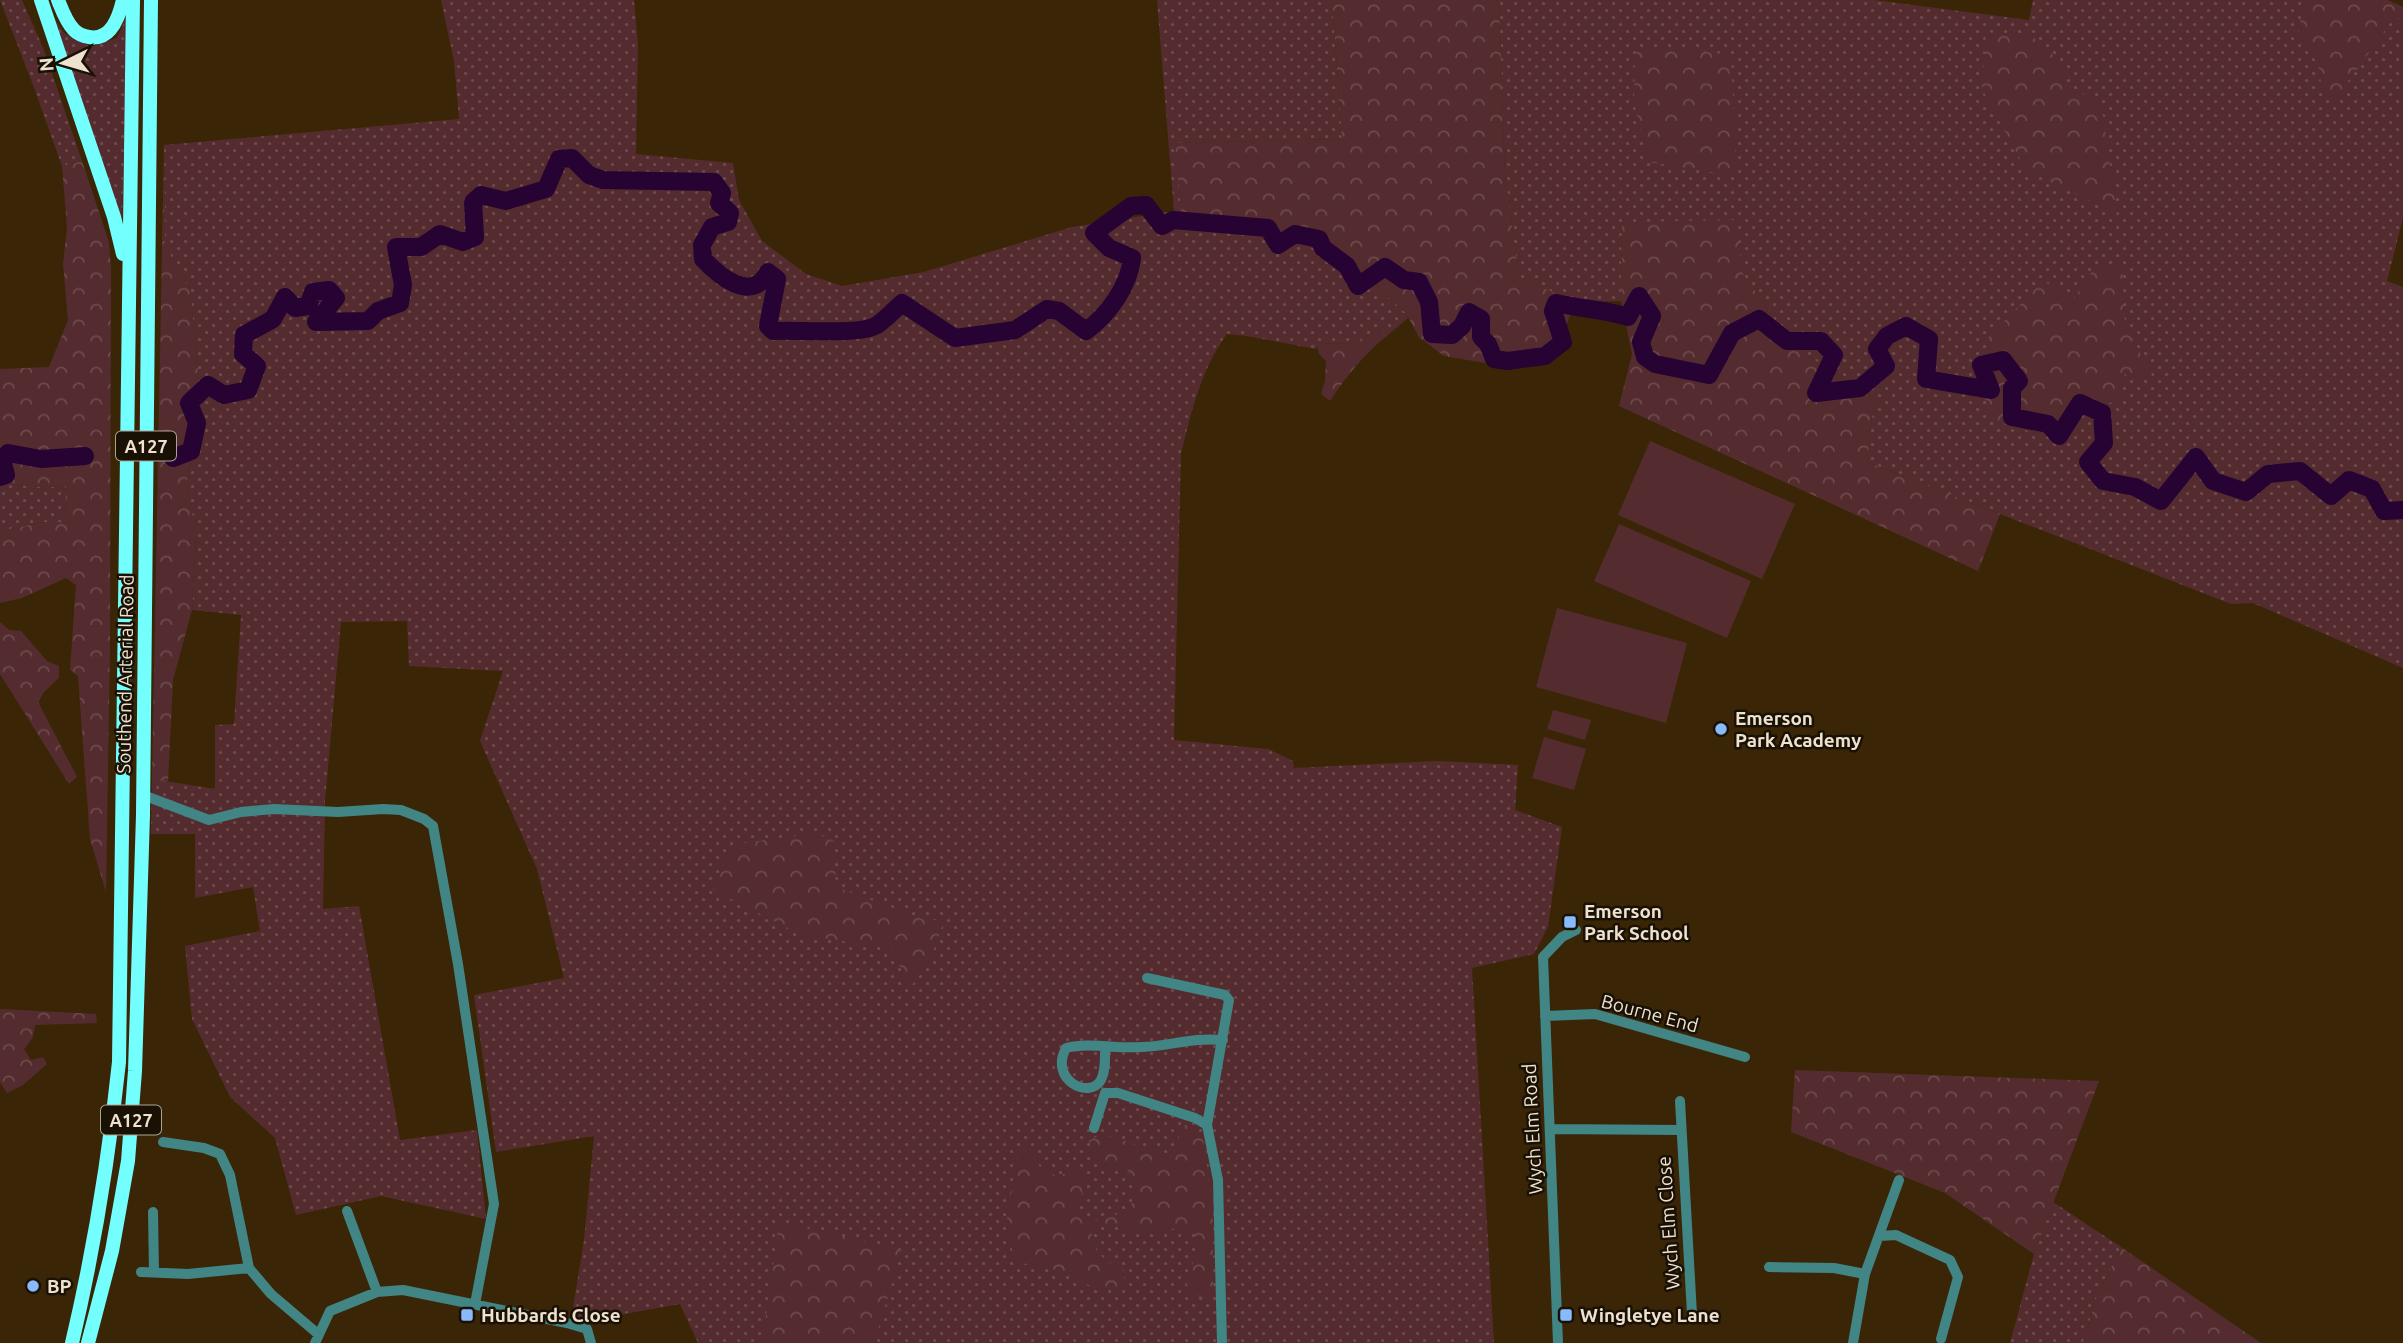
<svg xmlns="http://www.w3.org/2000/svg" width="2403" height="1343" viewBox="0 0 2403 1343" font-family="Ubuntu,sans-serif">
<defs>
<pattern id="grass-dots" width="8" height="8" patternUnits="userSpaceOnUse" patternTransform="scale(1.75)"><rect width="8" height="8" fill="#542c2f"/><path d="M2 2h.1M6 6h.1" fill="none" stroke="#6d4a4c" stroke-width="1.8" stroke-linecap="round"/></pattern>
<pattern id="forest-crowns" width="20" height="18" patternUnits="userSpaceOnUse" patternTransform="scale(1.75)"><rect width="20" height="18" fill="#542c2f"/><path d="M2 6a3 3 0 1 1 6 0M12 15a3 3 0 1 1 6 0" fill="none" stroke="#6d4a4c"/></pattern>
</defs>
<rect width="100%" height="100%" fill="#3a2606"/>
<!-- grass -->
<path fill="url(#grass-dots)" d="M0,0h22l22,50 38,111 -20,5 -29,-81z
M441,0h193l4,45 -2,109 97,9 6,37 23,41 44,33 36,12 82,-14 148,-45 102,-16 -17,-211h175l10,139 -166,4 6,80 123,21 56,29 45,40 2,5 -20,17 -9,-6 -26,14 -35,1 -2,5 -69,-13 -20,-2c-26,35 -36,79 -46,120l-7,286 94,9 25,12 1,7 144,-7 80,4 -3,45 47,17 -14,100 -14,27 -62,14 22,375h-796l-18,-39 -95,17 -13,-7 12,-74 10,-104 -98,16 -22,-157 90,-17 -27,-109 -57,-128 23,-70 -94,-5 -2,-45 -66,1 -16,179 -2,108 36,-3 41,234 77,-10 9,89 -105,-23 -85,19 -21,-77 -45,-41 -38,-78 -7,-73 75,-15 -7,-44 -58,11v-64h-44l1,-55 63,10v-64l19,-1 7,-109 -49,-5 4,-73 -9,-53 11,-111 -8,-83 -25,-44 -1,-101 295,-26 -5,-58z
M1499,0h375l155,20 4,-20h354l16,7v211l-16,63 16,6v381l-150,-65 -22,1 -364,-142 7,-61 -83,-57 -49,-72 -120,-50 -1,79 -46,1 -56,-25 -14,-102z
M48,8l16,25 27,14 26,-9 10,-23 -5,212z
M0,484l47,3 19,-1 -1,37 -21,-1 -44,9z
M2053,1202l68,45 -25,52 -13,44h-73l24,-89z"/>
<!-- forest -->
<path fill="url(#forest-crowns)" d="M1332,0h167l6,175 14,102 56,25 -14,37 -26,19 -32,8 -59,-10 -25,-19 -13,-24 -45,-40 -56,-29 -123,-21 -7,-80 167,-4z
M2304,0h83l16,7v9l-12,6 -55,76 -13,-2 -5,-32 -20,-29z
M1986,32l47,5 35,32 -2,18 35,14 16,113 -91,-44 -44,-81z
M1635,48l49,1 47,6 6,121 -89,-14 -14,-60z
M164,145l1,101 25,44 8,83 -11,111 9,51 -4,75 -19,70 -5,102 -16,-3z
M82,161l27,81 2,27 -1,376 -4,247 -16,-53 -12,-163 -8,-6 6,-85 -10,-7 -44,20 -22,5v-72l44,-9h21l1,-36 -19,1 -47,-3v-115l49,-2 19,-47 -5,-56 4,-36 -5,-62z
M1737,220l5,52 49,72 83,57 -7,61 133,52 -22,57 -359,-165 13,-52 -11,-53 1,-79z
M2097,264l25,2 3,59 30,56 -30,-7 -8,29 -28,-1 -44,34 -51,-15 -12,-30 6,-53 55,-57 31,17z
M1379,329l9,6c-24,19 -41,40 -58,66l-9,-7 4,-13 1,-20 -7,-7 -2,-10 36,-1z
M0,622l9,8 12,1 26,30 12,5v12l-15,14 -6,10 39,75 -8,7 -69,-110z
M816,833l18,8 2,46 87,32 21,2 -14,39 -18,25 -6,-6 -15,-31 -90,-13 -88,-45 18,-45z
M0,1009l96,5 1,9 -62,2 -2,12 -9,12 7,11 12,-3 4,7 -24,21 -16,8 -7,-11z
M1795,1070l304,11 -65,173 -89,-61 -154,-61z
M1191,1124l12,14 10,72v83l-8,5 -20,-5 3,-20 10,-20 -3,-19 -18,-6 -37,7 -20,-8 -28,-3c-3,26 10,36 32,46l1,15 -23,6 -51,-23 -37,-6 -7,-45 12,-68 8,-3 13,21 18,10 18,-10 11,1 -8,43 19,11 32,-13 8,-26 -12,-14h-19l-13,-12 -5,-16 12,-7 68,20 9,-5 2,-23z
M779,1222l123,28 -28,93h-112z
M2121,1247l140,96h-178l13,-44z"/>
<!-- pitch -->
<path fill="#542c2f" d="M1650,441l145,63 -33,75 -144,-64z
M1619,524l132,57 -24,57 -133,-57z
M1557,608l130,35 -21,80 -130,-36z
M1553,710l38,10 -6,20 -38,-11z
M1544,737l42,12 -12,41 -42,-12z"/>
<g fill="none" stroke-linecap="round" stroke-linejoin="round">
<!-- river -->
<path stroke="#260332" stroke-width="18" d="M173,458l18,-7 6,-28 -8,-20 19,-18 16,10 24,-5 9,-24 -14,-12 1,-19 29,-16 12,-22 10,11 13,-2 5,-14 16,-2 7,8 -20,24 52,-1 10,-10 22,-8 3,-18 -7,-38h25l19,-13 23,8 12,-5 -2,-35 8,-7 25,6 40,-12 13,-30 13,-1 17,17 14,5 111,2 8,11 -3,10 11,10 -2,9 -16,5 -10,18 1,14c16,17 49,45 65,13l9,7 -9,47 5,5c23,-2 87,5 104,-6 9,-6 17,-15 25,-22l53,35 60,-8 32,-21 12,2 27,20c23,-17 43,-45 46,-73l-23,-10 -15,-15 37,-27 15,-1 16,21 11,-6 95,8 10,17 17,-11 24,5 4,9 24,18 11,20 27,-19 19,13 15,2 10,20 3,32 20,1 10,-9 7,-14 12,7v18l7,7 6,15 13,2 38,-5 18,-14 -10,-31 3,-8c24,6 48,6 72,14l11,-21 13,20 -11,26 4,15 10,7 54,11 23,-42 27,-14 28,22h34l13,14 -18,38 44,-5 26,-22 -9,-17 10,-13 19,-10 23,13 -3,40 65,11 -10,-25 22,-5 16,21 -7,7v29l36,7 11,12 21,-33 22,10 2,30 -16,19 15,19 32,6 26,14 35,-44 17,24 33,11 22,-18 32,-3 31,25 18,-16 23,9 12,22 19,-1
M0,477l6,-2 -4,-15 6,-7 33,6 44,-3"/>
<!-- minor -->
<path stroke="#428585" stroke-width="10" d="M143,795l66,25 32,-8 33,-3 64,3 45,-3 18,1 23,9 9,7 25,138 36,240 -19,100
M1147,978l78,17 4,5 -22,125
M1545,1016l50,-2 150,43
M1105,1047c0,11 1,23 -4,33 -12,20 -52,0 -35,-32 24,-6 50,1 76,-1 30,-1 49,-10 81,-7
M1680,1101l12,213
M1094,1128l11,-35h13l77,25 12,7 11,55 4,163
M1550,1129l130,1
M163,1142l41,6 16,6 10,21 19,93 22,26 47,40
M347,1211l30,81
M153,1212l1,60
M1879,1236l17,-1 54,25 8,17 -17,62
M1769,1267l65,1 31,6
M141,1272l47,2 61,-6
M315,1343l15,-32 47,-19 26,-2 164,33 20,6 4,14
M1558,1343l-15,-386 19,-20 14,-7
M1853,1343l12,-69 34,-94"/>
<!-- highway -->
<path stroke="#74ffff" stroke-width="14" d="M41,0l73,217 9,37
M58,0c4,10 8,22 16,30 4,4 9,6 15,7 22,4 30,-20 34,-37
M72,1343c22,-93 37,-186 47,-281l14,-1062
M88,1343l24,-92 16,-90 7,-90 8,-256 8,-815"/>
</g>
<!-- markers -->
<g fill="#88bafc" stroke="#1a1105" stroke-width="2.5">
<circle cx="1721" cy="729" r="7"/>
<rect x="1563" y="915" width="14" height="14" rx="3.5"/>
<circle cx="33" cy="1286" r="7"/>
<rect x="460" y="1308" width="14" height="14" rx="3.5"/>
<rect x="1559" y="1308" width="14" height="14" rx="3.5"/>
</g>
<g text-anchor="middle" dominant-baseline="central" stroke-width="5" stroke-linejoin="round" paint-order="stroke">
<!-- shield labels -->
<g fill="#1a1105" stroke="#aea393" stroke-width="2">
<rect x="116" y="431.5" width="60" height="29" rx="5"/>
<rect x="101" y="1105.5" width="60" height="29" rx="5"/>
</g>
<g font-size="18" font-weight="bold" fill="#eee1d0">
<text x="146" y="446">A127</text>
<text x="131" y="1120">A127</text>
</g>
<!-- street labels -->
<g font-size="19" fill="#eee1d0" stroke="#1a1105">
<text transform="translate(125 674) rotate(-89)">Southend Arterial Road</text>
<text transform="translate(1650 1013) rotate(15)">Bourne End</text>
<text transform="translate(1532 1129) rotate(-93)">Wych Elm Road</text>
<text transform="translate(1668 1223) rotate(-94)">Wych Elm Close</text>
</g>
<!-- poi labels -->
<g font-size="19" font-weight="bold" fill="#eee1d0" stroke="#1a1105" text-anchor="start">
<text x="1735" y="718">Emerson<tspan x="1735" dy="22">Park Academy</tspan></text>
<text x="1584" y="911">Emerson<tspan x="1584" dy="22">Park School</tspan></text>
<text x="47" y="1286">BP</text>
<text x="481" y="1315">Hubbards Close</text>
<text x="1580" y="1315">Wingletye Lane</text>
</g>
</g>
<!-- north arrow -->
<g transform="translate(63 63) rotate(265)" stroke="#1a1105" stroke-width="5" paint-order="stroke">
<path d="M0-5L12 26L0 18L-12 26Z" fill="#eee1d0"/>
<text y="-10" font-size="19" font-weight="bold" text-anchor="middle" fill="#eee1d0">N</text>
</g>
</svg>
